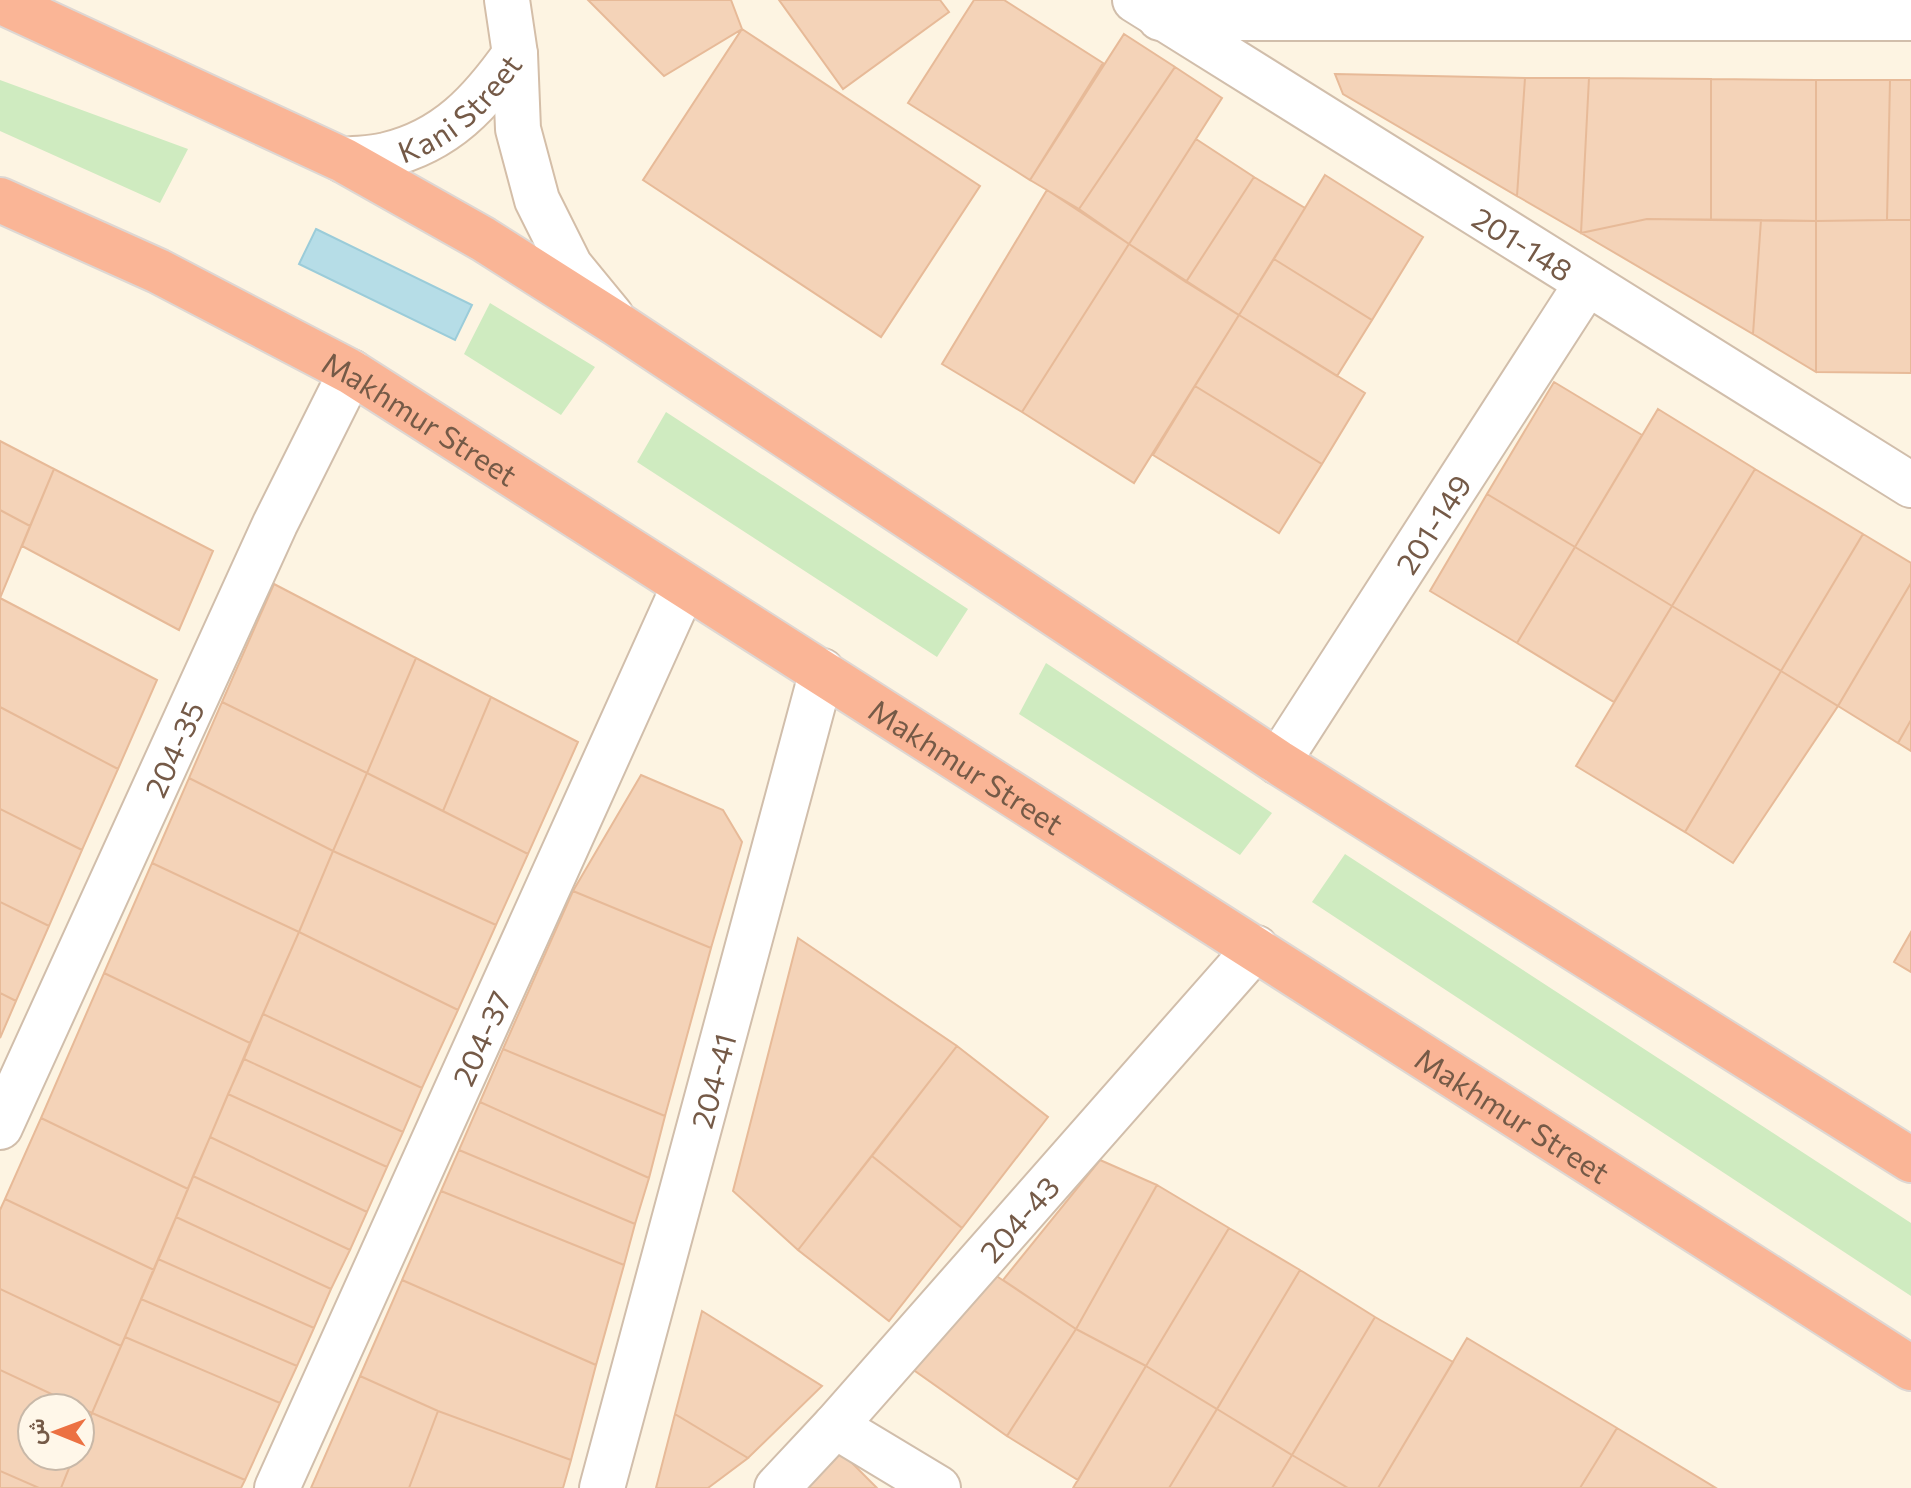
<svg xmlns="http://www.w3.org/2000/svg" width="1911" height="1488" viewBox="0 0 1911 1488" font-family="Commissioner,Vazirmatn,sans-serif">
<rect width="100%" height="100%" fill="#fdf4e2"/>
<!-- green -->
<path fill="#cfebc0" d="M0,80l188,69 -28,54 -160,-72z
M490,303l105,64 -34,48 -97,-61z
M666,412l302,197 -31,48 -300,-195z
M1046,663l226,150 -32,42 -221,-141z
M1345,854l566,369v73l-599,-394z"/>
<!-- water -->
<path fill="#b6dde7" stroke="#9bccd9" stroke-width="2" d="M316,229l156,76 -17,35 -156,-76z"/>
<!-- building -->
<path fill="#f4d3b8" stroke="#e7ba98" stroke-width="2" d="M588,0h143l11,29 -78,47z
M779,0h161l9,12 -106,77z
M974,0h30l99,63 -73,117 -122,-77z
M742,29l238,157 -99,151 -238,-157z
M1124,34l51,33 -96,142 -49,-29z
M1175,67l47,31 -93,146 -50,-35z
M1335,74l190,4 -8,118 -174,-102z
M1525,78h64l-8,155 -64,-37z
M1589,78l122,1v141l-64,-1 -66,14z
M1711,79l105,1v141l-105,-1z
M1816,80h74l-3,140 -71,1z
M1890,80h21v140h-24z
M1196,139l58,38 -68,105 -57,-38z
M1325,175l98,62 -51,83 -98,-61z
M1254,177l51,31 -66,107 -53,-33z
M1047,190l82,54 -107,168 -80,-48z
M1647,219l114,1 -8,114 -172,-101z
M1761,220l55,1v151l-63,-38z
M1887,220h24v153l-95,-1v-151z
M1129,244l110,71 -105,168 -112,-71z
M1274,259l98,61 -35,56 -98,-61z
M1239,315l126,78 -43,71 -127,-78z
M1554,382l88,53 -67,112 -88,-53z
M1195,386l127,78 -43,69 -126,-78z
M1658,409l97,60 -83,137 -97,-59z
M0,441l54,28 -24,57 -30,-16z
M54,469l159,82 -34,79 -157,-84z
M1755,469l108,65 -82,137 -109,-65z
M1487,494l88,53 -58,96 -87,-52z
M0,510l30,16 -30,72z
M1863,534l48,29v20l-73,123 -57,-35z
M1575,547l97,59 -58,96 -97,-59z
M1911,583v137l-13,23 -60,-37z
M274,584l142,74 -49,115 -145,-71z
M0,598l157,82 -39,89 -118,-62z
M1672,606l109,65 -96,161 -109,-66z
M416,658l75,39 -48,114 -76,-38z
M1781,671l57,35 -105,157 -48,-31z
M491,697l87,45 -50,112 -85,-43z
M222,702l145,71 -34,78 -144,-73z
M0,707l118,62 -36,81 -82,-41z
M1911,720v31l-13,-8z
M367,773l161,81 -32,71 -163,-74z
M641,775l82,35 19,32 -31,106 -138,-57z
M189,778l144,73 -34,81 -147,-69z
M0,809l82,41 -33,76 -49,-24z
M333,851l163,74 -38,85 -159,-78z
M152,863l147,69 -49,111 -146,-70z
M573,891l138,57 -46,168 -162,-67z
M0,902l49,24 -33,75 -16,-8z
M299,932l159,78 -36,78 -159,-74z
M1911,932v40l-17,-10z
M798,938l159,108 -159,204 -65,-59z
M104,973l146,70 -62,146 -147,-71z
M0,993l16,8 -16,37z
M263,1014l159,74 -19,44 -159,-73z
M957,1046l91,71 -86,111 -90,-72z
M503,1049l162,67 -16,62 -169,-76z
M244,1059l159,73 -16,35 -159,-73z
M228,1094l159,73 -20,45 -157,-75z
M480,1102l169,76 -14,46 -176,-74z
M41,1118l147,71 -34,81 -149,-71z
M210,1137l157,75 -17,38 -157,-74z
M459,1150l176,74 -11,41 -183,-74z
M872,1156l90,72 -73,93 -91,-71z
M1100,1160l57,25 -81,144 -73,-49z
M193,1176l157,74 -19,39 -155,-72z
M1157,1185l72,43 -83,138 -70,-37z
M441,1191l183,74 -28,100 -194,-85z
M5,1199l149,71 -33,76 -121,-57v-79z
M176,1217l155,72 -17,39 -156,-69z
M1229,1228l71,42 -83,139 -71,-43z
M158,1259l156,69 -17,38 -156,-67z
M1300,1270l75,47 -83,138 -75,-46z
M992,1273l84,56 -69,107 -99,-70z
M402,1280l194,85 -25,95 -133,-49 -78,-35z
M0,1289l121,57 -29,67 -92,-43z
M141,1299l156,67 -17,37 -155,-66z
M702,1311l120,75 -74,72 -73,-44z
M1375,1317l78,45 -75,126h-30l-56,-33z
M1076,1329l70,37 -68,114 -71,-44z
M125,1337l155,66 -35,77 -153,-67z
M1467,1338l150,90 -37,60h-202z
M1146,1366l71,43 -48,79h-96z
M0,1370l92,43 -12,29v-34h-48v48h42l-13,32h-22l-39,-17z
M360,1376l78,35 -29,77h-98z
M1217,1409l75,46 -20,33h-103z
M438,1411l133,49 -8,28h-154z
M92,1413l153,67 -4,8h-180l13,-32h6v-14z
M675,1414l73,44 -40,30h-52z
M1617,1428l99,60h-136z
M837,1448l40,40h-78z
M1292,1455l56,33h-76z
M0,1471l39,17h-39z"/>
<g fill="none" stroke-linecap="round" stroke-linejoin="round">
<!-- street casing -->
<g stroke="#d1beab" stroke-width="48">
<g id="street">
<path id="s1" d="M1135,0l776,485"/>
<path d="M1160,18h751"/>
<path id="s2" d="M1278,762l309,-479"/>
<path id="s3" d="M0,1127l275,-603 76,-152"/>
<path d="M835,1426l103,62"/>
<path id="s4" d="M277,1488l407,-902"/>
<path id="s5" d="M602,1488l220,-817"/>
<path id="s6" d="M777,1488l58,-62 421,-478"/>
</g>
</g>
<!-- secondary casing -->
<g stroke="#d4bea8" stroke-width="48">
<g id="secondary">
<path d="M507,0l8,54 3,75 19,71 33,66 41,50"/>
<path id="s7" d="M343,160c14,-2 29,-1 43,-5 60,-14 95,-53 129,-101"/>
</g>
</g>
<!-- highway casing -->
<g stroke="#ded7d3" stroke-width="48">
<g id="highway">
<path d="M0,1l343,159 140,79 134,85 661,438 633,398"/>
<path id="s8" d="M0,200l158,71 193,101 1560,996"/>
</g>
</g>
<!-- street -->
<use href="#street" stroke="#fff" stroke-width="44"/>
<!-- secondary -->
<use href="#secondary" stroke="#fff" stroke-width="44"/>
<!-- highway -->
<use href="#highway" stroke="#fab596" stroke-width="44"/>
</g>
<g text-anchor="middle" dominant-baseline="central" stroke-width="8" stroke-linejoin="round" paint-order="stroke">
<!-- street labels -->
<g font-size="30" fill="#755a47" stroke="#fff7e9">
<text stroke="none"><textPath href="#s7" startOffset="132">Kani Street</textPath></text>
<text stroke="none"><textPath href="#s1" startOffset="458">201-148</textPath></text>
<text stroke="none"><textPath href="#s8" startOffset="474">Makhmur Street</textPath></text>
<text stroke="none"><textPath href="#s2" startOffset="284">201-149</textPath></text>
<text stroke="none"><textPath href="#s3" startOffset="416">204-35</textPath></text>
<text stroke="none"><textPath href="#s8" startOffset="1122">Makhmur Street</textPath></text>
<text stroke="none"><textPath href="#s4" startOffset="494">204-37</textPath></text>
<text stroke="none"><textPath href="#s5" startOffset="422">204-41</textPath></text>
<text stroke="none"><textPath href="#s8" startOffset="1770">Makhmur Street</textPath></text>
<text stroke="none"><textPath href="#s6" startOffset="362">204-43</textPath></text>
</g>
</g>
<!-- north arrow -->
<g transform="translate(56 1432) rotate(271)"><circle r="38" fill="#fff7e9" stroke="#c8b8a8" stroke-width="2"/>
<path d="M0-6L14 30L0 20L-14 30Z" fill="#ec7142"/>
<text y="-12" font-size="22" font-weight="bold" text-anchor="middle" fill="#755a47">ش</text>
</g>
</svg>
